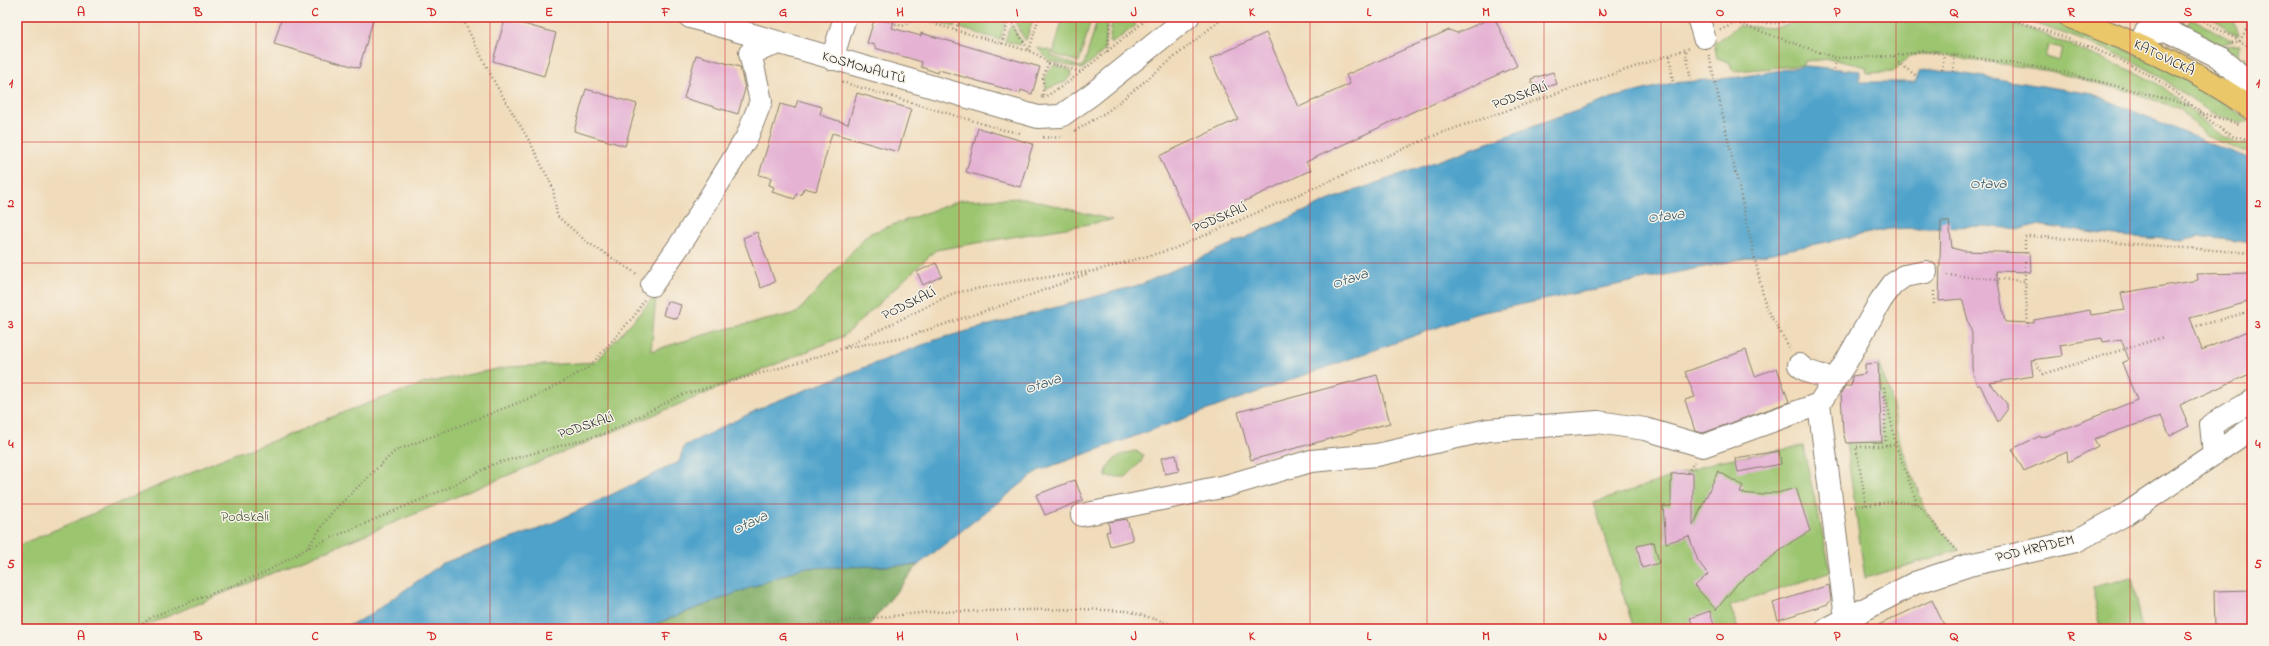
<svg xmlns="http://www.w3.org/2000/svg" width="2269" height="646" viewBox="0 0 2269 646" font-family="'Indie Flower',sans-serif">
<rect width="100%" height="100%" fill="#f7f3e8"/>
<filter id="ink" filterUnits="userSpaceOnUse"><feTurbulence type="fractalNoise" baseFrequency=".025" numOctaves="2"/><feDisplacementMap in="SourceGraphic" scale="8" xChannelSelector="R" yChannelSelector="G"/><feConvolveMatrix kernelMatrix="1 2 1 2 8 2 1 2 1" color-interpolation-filters="sRGB"/></filter>
<filter id="wash" filterUnits="userSpaceOnUse"><feTurbulence type="fractalNoise" baseFrequency=".012" numOctaves="4" result="noise"/><feDisplacementMap in="SourceGraphic" scale="16" xChannelSelector="R" yChannelSelector="G"/><feGaussianBlur stdDeviation="0.9" result="paint"/><feColorMatrix in="noise" values="0 0 0 0 0 0 0 0 0 0 0 0 0 0 0 0 0 1.4 0 .05"/><feComposite in="paint" operator="in"/></filter>
<g filter="url(#wash)">
<rect width="100%" height="100%" fill="#f0dbba"/>
<!-- green -->
<path fill="#9cc570" stroke="#5c7046" fill-rule="evenodd" d="M926,17h32l-3,10 -28,-8z
M963,17h44l-7,23 -40,-12z
M1012,17h22l-8,23h-1z
M1063,17h29l-13,45 -26,-8z
M1098,17h10l-4,34 -22,18 -32,-8 -13,-13 15,3 -1,5 30,11 3,-2z
M1113,17h12l9,3 1,6 -24,18 -2,-2z
M1804,17h187l42,13 106,44 24,13 58,49 15,6 16,2v10l-46,-18 -26,-27 -49,-17 -81,-21 -115,-17h-17l-9,2 -16,16 -26,1 -1,-6 -34,-8 -27,2 -1,4 -67,6h-4l-4,-9 -12,-4 -3,-15 24,-17 37,2 15,-4zM2048,45l14,3 -3,13 -14,-4z
M2016,17h28l65,25 63,29 80,50c-26,7 -60,-21 -79,-35 -43,-33 -106,-51 -157,-69z
M2132,17h54l-3,6 -7,-4 -2,4 -8,3z
M2207,17h26l6,18h-2z
M2191,18l42,23 -15,4 -32,-16z
M1010,26h2l9,15 -1,4 -15,-4z
M2240,45l-1,9 -4,9 5,3 3,-9h2l7,21 -31,-27 3,-5z
M1054,65l16,5 2,5 -7,7 -19,7 -1,-13z
M1024,198l88,22 -176,30 -92,86 -707,293h-120v-83l214,-91 48,-16 68,-28 78,-28 83,-16 88,-5 60,-67 -5,56 66,-20 80,-18 71,-79 93,-34z
M1878,363l13,33 9,46 26,70 33,38 -94,28 -19,-135 36,-1z
M1803,446l28,126 -101,34 8,23h-104l-40,-126 124,-42z
M1136,451l8,4 -3,7 -15,15h-20c0,-17 15,-24 30,-26z
M2132,578l11,51h-42l-9,-42z"/>
<!-- forest -->
<path fill="#7daa62" stroke="#4c633f" d="M918,565l-52,64h-224l160,-61z"/>
<!-- water -->
<path fill="#4fa3cb" stroke="#366074" d="M1806,66l54,5v11h55l5,-11 13,-2 160,25 118,50 41,15v84l-54,-7 -15,4 -67,-4 -80,-11 -16,4 -39,-3 -92,3 -414,85 -437,157 -120,94 -116,3 -160,61h-300l26,-13 75,-53 101,-36 135,-65 5,-16 85,-42 169,-65 204,-55 190,-85 283,-102 58,-14 67,-6z"/>
<g id="blocks">
<!-- building -->
<path fill="#e5b2d4" d="M282,17h92l-15,51 -85,-24z
M875,17h20l-3,11 29,8v-3l119,34 -8,27 -11,-4 -1,3 -81,-23 -1,3 -17,-6 1,-5 -47,-14v-3l-8,-2z
M1494,17l23,49 -91,41 -1,-1 -119,56 5,8 -119,56 -33,-70 79,-37 -28,-60 56,-26 33,74 51,-23 -4,-9 103,-45 8,3z
M505,19l51,14 -12,43 -51,-15z
M696,55l44,12 5,22 -7,25 -54,-16z
M1553,72l4,12 -22,6 -4,-11z
M586,89l51,15 -12,42 -51,-15z
M857,93l54,16 -13,43 -66,-19 -16,58 -12,-3 -3,7 -4,-2 -2,6 -23,-7 2,-5 -5,-2 2,-7 -12,-3 21,-71 15,4 3,-8 24,7 -2,8 28,9z
M978,128l55,16 -13,43 -54,-15z
M1941,221h8l3,27 12,3 66,2 1,19 -35,-1 9,51 29,1v-3l56,-10 1,5 34,-5 -4,-17 77,-13 -1,-6 55,-1v28l-62,17 12,32 50,-21v44l-72,32 9,21 -19,10 -9,-20 -67,23 4,7 -30,16 -1,-10 -43,19 -12,-22 28,-13 1,2 96,-38 -15,-37 7,-3 -8,-21 -18,3 -1,-4 -42,7 2,11 -31,4 2,16 -43,7 17,21v6l-9,12 -18,-37h-3l-5,-16v-35l-10,-35 -23,2z
M757,232l18,50 -14,6 -18,-50z
M936,263l6,13 -19,9 -6,-13z
M667,301l14,4 -4,14 -14,-4z
M1746,350l9,26 22,-8 12,34 -86,31 -8,-2 -10,-31 10,-3 -10,-25z
M1878,363l4,79 -36,1 -3,-11 -2,-39 4,-7h6l1,-10 13,-2v-10z
M1377,375l13,48 -139,37 -13,-48z
M1779,451l2,13 -43,8 -3,-14z
M1176,455l3,16 -14,3 -4,-16z
M1718,471l25,15 -3,7 24,2 2,-2h11l19,-5 14,43 -17,10 -55,42 -22,27 -21,-24 13,-12 -10,-13 -9,-25 -23,7 -3,-37h8v-32l22,-1v53z
M1075,480l8,20 -38,15 -9,-20z
M1127,519l6,21 -23,6 -4,-14 4,-1 -2,-9z
M1654,542l5,21 -17,5 -5,-22z
M1829,585l2,15 -3,4 -50,16 -5,-17z
M2252,590v39h-37l-1,-38z
M1932,600l14,29h-76z
M1710,611l5,18h-21l-4,-11z"/>
</g>
</g>
<g filter="url(#ink)">
<use href="#blocks" fill-opacity="0" stroke="#867c6b" stroke-width="1"/>
<g fill="none" stroke-linecap="round" stroke-linejoin="round">
<!-- minor casing -->
<g stroke="#867c6b" stroke-width="24">
<path id="minor" d="M690,17l348,100 23,-1 31,-22 96,-77
M1698,17l6,20
M2145,33l21,-3 53,27 33,30
M832,59l13,-42
M652,285l34,-49 61,-99 14,-36 -11,-48 29,-10
M1799,365c10,10 21,9 34,14
M2214,454l-3,-29 41,-24
M1082,515l144,-29 85,-25 66,-6 111,-25 110,-8 47,7 58,17 116,-42
M1846,618l-27,-214 27,-42 35,-62 12,-16 11,-8 22,-4
M1827,629l88,-46 54,-18 107,-24 52,-28 124,-85"/>
</g>
<!-- major casing -->
<g stroke="#867c6b" stroke-width="24">
<path id="major" d="M2070,17c64,25 126,52 182,92"/>
</g>
<!-- path -->
<path stroke="#867c6b" stroke-width="2.5" stroke-dasharray="1 3" stroke-linecap="butt" d="M873,17l2,1
M917,17l-1,2 113,32 10,-34
M1009,17l20,34 11,5 8,8
M1129,17l15,5
M2004,17c49,16 100,33 145,58 28,15 51,39 76,57l9,5 18,2
M2197,17l55,31
M463,20l33,65 34,57 23,46 4,28 30,26 50,32
M884,20l18,6 18,-9
M775,22l2,-5
M1740,24l96,34 58,-2 28,-5 33,4 96,14 138,36
M956,30l4,-13
M1720,30l16,-7h45l13,-6
M2232,43l8,-2 12,-23
M1002,44l7,-26
M1686,51l5,30
M1107,52l4,-35
M1709,55l57,253 25,42
M1670,56l3,27
M1894,56l3,6 21,15
M1834,69l2,-11
M1942,70l2,-16
M1953,72l2,-17
M842,82l162,48 16,3
M1041,97h2v-20l5,-13h6l27,8
M1043,98l23,-14 84,-67
M2199,112l40,12
M1075,131l33,-20 116,-94
M1043,137l9,1 11,-2
M2025,253v-16l3,-1 224,17
M2025,262v19
M1947,275l78,6 3,46
M1934,304v-16
M2193,327l59,-16
M845,348l64,-12 103,-34 77,-29
M2034,360l9,14 121,-37
M1884,387l12,58
M1884,396l2,49
M1688,473l6,-11
M1866,505l-10,-58 40,-2 21,58
M1851,507l40,-5 26,1 40,48
M308,547l24,-35 63,-61 148,-58 46,-26 46,-52 9,-15
M137,629l14,-12 111,-43 46,-26 142,-61 44,-23 113,-31 74,-38 117,-32 43,-14 113,-56 59,-11 81,-11 79,-22 265,-115 252,-86
M774,629l155,-17 152,-3 47,2 43,13 29,5"/>
<!-- minor -->
<use href="#minor" stroke="#fff" stroke-width="22"/>
<!-- major -->
<use href="#major" stroke="#eac769" stroke-width="22"/>
</g>
</g>
<!-- grid -->
<path fill="none" stroke="#d62828" stroke-width="1" stroke-opacity="0.55" d="M139,17v612M256,17v612M373,17v612M490,17v612M608,17v612M725,17v612M842,17v612M959,17v612M1076,17v612M1193,17v612M1310,17v612M1427,17v612M1544,17v612M1661,17v612M1779,17v612M1896,17v612M2013,17v612M2130,17v612M17,142h2235M17,263h2235M17,383h2235M17,504h2235"/>
<g text-anchor="middle" dominant-baseline="central" stroke-width="3" stroke-linejoin="round" paint-order="stroke">
<!-- street labels -->
<g font-size="14" fill="#1c1c1c" stroke="#f7f3e8">
<text transform="translate(2164 58) rotate(26)">KATOVICKÁ</text>
<text transform="translate(864 68) rotate(16)">KOSMONAUTŮ</text>
<text transform="translate(1520 96) rotate(-19)">PODSKALÍ</text>
<text transform="translate(1220 218) rotate(-23)">PODSKALÍ</text>
<text transform="translate(909 304) rotate(-26)">PODSKALÍ</text>
<text transform="translate(586 426) rotate(-18)">PODSKALÍ</text>
<text transform="translate(2035 549) rotate(-13)">POD HRADEM</text>
</g>
<!-- park labels -->
<g font-size="14" fill="#495739" stroke="#f7f3e8">
<text x="245" y="517">Podskalí</text>
</g>
<!-- water labels -->
<g font-size="15" font-style="italic" fill="#33596b" stroke="#f7f3e8">
<text transform="translate(1988 184) rotate(-1)">Otava</text>
<text transform="translate(1666 216) rotate(-7)">Otava</text>
<text transform="translate(1350 279) rotate(-19)">Otava</text>
<text transform="translate(1043 384) rotate(-19)">Otava</text>
<text transform="translate(750 523) rotate(-26)">Otava</text>
</g>
</g>
<!-- margin -->
<rect width="2269" height="646" fill="none" stroke="#f7f3e8" stroke-width="44"/>
<rect x="22" y="22" width="2225" height="602" fill="none" stroke="#d62828" stroke-width="1.5"/>
<g font-size="13" text-anchor="middle" font-weight="bold" fill="#d62828">
<text x="81" y="16">A</text>
<text x="198" y="16">B</text>
<text x="315" y="16">C</text>
<text x="432" y="16">D</text>
<text x="549" y="16">E</text>
<text x="666" y="16">F</text>
<text x="783" y="16">G</text>
<text x="900" y="16">H</text>
<text x="1017" y="16">I</text>
<text x="1134" y="16">J</text>
<text x="1252" y="16">K</text>
<text x="1369" y="16">L</text>
<text x="1486" y="16">M</text>
<text x="1603" y="16">N</text>
<text x="1720" y="16">O</text>
<text x="1837" y="16">P</text>
<text x="1954" y="16">Q</text>
<text x="2071" y="16">R</text>
<text x="2188" y="16">S</text>
<text x="11" y="87">1</text>
<text x="2258" y="87">1</text>
<text x="11" y="207">2</text>
<text x="2258" y="207">2</text>
<text x="11" y="328">3</text>
<text x="2258" y="328">3</text>
<text x="11" y="448">4</text>
<text x="2258" y="448">4</text>
<text x="11" y="568">5</text>
<text x="2258" y="568">5</text>
<text x="81" y="640">A</text>
<text x="198" y="640">B</text>
<text x="315" y="640">C</text>
<text x="432" y="640">D</text>
<text x="549" y="640">E</text>
<text x="666" y="640">F</text>
<text x="783" y="640">G</text>
<text x="900" y="640">H</text>
<text x="1017" y="640">I</text>
<text x="1134" y="640">J</text>
<text x="1252" y="640">K</text>
<text x="1369" y="640">L</text>
<text x="1486" y="640">M</text>
<text x="1603" y="640">N</text>
<text x="1720" y="640">O</text>
<text x="1837" y="640">P</text>
<text x="1954" y="640">Q</text>
<text x="2071" y="640">R</text>
<text x="2188" y="640">S</text>
</g>
</svg>
